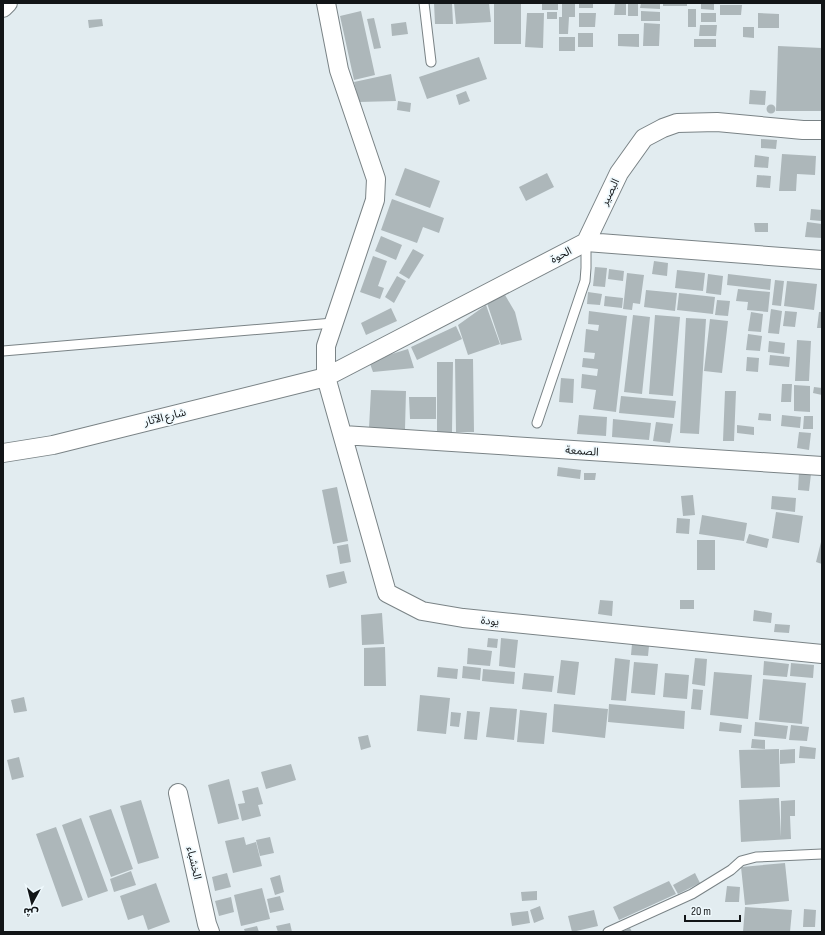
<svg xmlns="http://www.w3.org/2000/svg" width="825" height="935" viewBox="0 0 825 935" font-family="'Sofia Sans Condensed','Noto Sans Arabic',sans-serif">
<rect width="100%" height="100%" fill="#e2ecf0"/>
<!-- building -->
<path fill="#adb7ba" d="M434,3h18l1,21h-18z
M454,3h35l2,19 -35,2z
M494,3h27v41h-27z
M542,3h16v7h-16z
M562,3h13v14h-13z
M579,3h14v5h-14z
M615,3h11v12h-12z
M628,3h10v13h-10z
M641,3h19v6l-20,-1z
M663,3h24v3h-24z
M701,3h13v7l-13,-1z
M720,5h22l-1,10h-21z
M688,9h8v18h-8z
M361,11l14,64 -21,5 -14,-64z
M641,11l19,1v9h-19z
M547,12h10v7h-10z
M527,13h17l-1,35 -18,-1z
M579,13h17l-1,14h-16z
M701,13h15v9h-15z
M758,13l21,1v14h-21z
M559,17h10l-1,17h-9z
M374,18l7,30 -7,1 -7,-30z
M102,19l1,7 -14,2 -1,-8z
M406,22l2,12 -16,2 -1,-12z
M644,23l16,1 -1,22h-16z
M700,25h17l-1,11h-17z
M743,27h11v11l-11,-1z
M578,33h15v14h-15z
M618,34h21v13l-21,-1z
M559,37h16v14h-16z
M694,39h22v8h-22z
M778,46l44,2v63h-46z
M479,57l8,22 -60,20 -8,-22z
M391,74l5,27 -37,1 -5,-20z
M750,90l16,1 -1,14 -16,-1z
M466,91l4,10 -11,4 -3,-10z
M398,101l13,2 -1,9 -13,-2z
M766.5 109a4.5 4.5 0 1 1 9 0a4.5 4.5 0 1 1-9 0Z
M761,139l16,1 -1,9 -15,-1z
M782,154l34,2 -1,19 -18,-1 -1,17h-17z
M755,155l14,2 -1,11 -14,-1z
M405,168l35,13 -10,27 -35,-13z
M547,173l7,14 -28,14 -7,-14z
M757,175l14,1 -1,12 -14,-1z
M392,199l52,19 -5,15 -16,-6 -6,16 -36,-13z
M811,209l11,1 -1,11 -11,-1z
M807,222l15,2v14l-17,-1z
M754,223h14v9h-13z
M381,236l21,9 -6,15 -21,-9z
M413,249l11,6 -15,24 -10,-6z
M373,256l14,5 -9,25 6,2 -4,11 -20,-7z
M654,261l14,2 -1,13 -15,-2z
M595,267l12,1 -2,19 -12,-1z
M609,269l15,2 -1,10 -15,-2z
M677,270l28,3 -2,18 -28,-3z
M627,273l17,2 -4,29 -7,-1 -1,7 -9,-1z
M708,274l15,2 -2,19 -15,-2z
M728,274l43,5 -1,11 -43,-5z
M397,276l9,5 -12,22 -9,-6z
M775,280l9,1 -3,25 -9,-1z
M787,281l30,3 -3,26 -30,-4z
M738,289l32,3 -2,20 -21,-2 1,-8 -12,-1z
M646,290l31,3 -2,18 -31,-4z
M588,292l14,2 -2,11 -13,-1z
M679,293l36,4 -2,17 -36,-4z
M505,295l10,17 7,28 -21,5 -14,-42z
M605,296l18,2 -1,10 -18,-2z
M717,300l13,1 -2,15 -13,-1z
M486,305l14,39 -32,11 -10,-30z
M391,308l6,13 -31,14 -5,-12z
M771,309l11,2 -3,23 -11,-1z
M589,311l38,5 -11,96 -23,-3 3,-19 -15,-2 1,-14 15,2 1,-7 -16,-2 1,-9 11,1 1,-6 -11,-1 2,-23 12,2 1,-6 -11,-1z
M785,311l12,1 -2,15 -12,-1z
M751,312l12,2 -2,18 -13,-1z
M819,312h3v16h-5z
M633,315l17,2 -8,77 -18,-2z
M655,315l25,2 -7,79 -24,-2z
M686,318l20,1 -7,115 -19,-1z
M710,319l18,2 -6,52 -18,-2z
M456,326l6,13 -45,21 -6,-13z
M748,334l14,2 -2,15 -14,-1z
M797,340l14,1 -2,40h-14z
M769,341l16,2 -1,11 -16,-2z
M408,349l6,19 -41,4 -4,-11z
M770,355l20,2 -1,10 -20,-2z
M747,357l12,1 -1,14 -12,-1z
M455,359h18l1,73h-18z
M437,362h16l-1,70h-15z
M561,378l13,1 -1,24 -14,-1z
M782,384h10l-1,18h-10z
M794,385l16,1v26l-16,-1z
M814,387l8,1v7l-9,-2z
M371,390l35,1 -1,38 -36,-1z
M725,391h11l-2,50h-11z
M621,396l55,5 -2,17 -55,-5z
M409,397h27v22h-26z
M759,413l12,1v7l-13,-1z
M579,415l28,2 -1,19 -29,-2z
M782,415l19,2 -1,11 -19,-2z
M804,416h9v13h-10z
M613,419l38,4 -2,17 -37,-3z
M656,422l17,2 -3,19 -17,-2z
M737,425l17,2v8l-17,-2z
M799,432l12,1 -2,17 -12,-2z
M558,467l23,3 -1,9 -23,-3z
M799,472l12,2 -2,17 -11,-1z
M584,473h12l-1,7h-11z
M337,487l11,54 -15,3 -11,-54z
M693,495l2,20 -12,1 -2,-20z
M772,496l24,2 -1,14 -24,-3z
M776,512l27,4 -4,27 -27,-5z
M702,515l45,8 -3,18 -45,-7z
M677,518l13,1 -1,15 -13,-1z
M749,534l20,5 -2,9 -21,-5z
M697,540h18v30h-18z
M821,542h1v22l-6,-2z
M348,544l3,18 -11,2 -3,-18z
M344,571l3,12 -18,5 -3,-13z
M600,600l13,1 -1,15 -14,-2z
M680,600h14v9h-14z
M754,610l18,3 -1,10 -18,-2z
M382,613l2,31 -22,1 -1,-30z
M775,624l15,1 -1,8 -15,-1z
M488,638l10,1 -1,9 -10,-1z
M501,638l17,2 -3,28 -16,-2z
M632,644l17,2 -1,10 -17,-1z
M385,647l1,39h-22v-38z
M468,648l24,3 -2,15 -23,-2z
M615,658l15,2 -4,41 -15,-1z
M695,658l12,1 -2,27 -13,-2z
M561,660l18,2 -4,33 -18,-2z
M764,661l25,3 -2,13 -24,-2z
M634,662l24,2 -3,31 -24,-2z
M791,663l23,2 -1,13 -23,-2z
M463,666l18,2 -1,12 -18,-2z
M438,667l20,2 -1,10 -20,-2z
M483,669l32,3 -1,12 -32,-3z
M714,672l38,3 -4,44 -38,-4z
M524,673l30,3 -2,16 -30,-3z
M665,673l24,2 -2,24 -24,-2z
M763,679l43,4 -4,41 -43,-4z
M693,689l10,1 -2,20 -10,-1z
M420,695l30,3 -4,36 -29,-3z
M24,697l3,14 -13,2 -3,-13z
M554,704l54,5 -3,29 -53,-6z
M609,704l76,7 -1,18 -76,-7z
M490,707l27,2 -3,31 -28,-3z
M520,710l27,3 -3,31 -27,-2z
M467,711l13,1 -3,28 -13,-1z
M451,712l10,1 -2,14 -9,-1z
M720,722l22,3 -1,8 -22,-2z
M755,722l33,4 -2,13 -32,-3z
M791,725l18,2 -2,14 -18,-1z
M368,735l3,12 -10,3 -3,-13z
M752,739l13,1v9l-14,-1z
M800,746l16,2 -1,11 -16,-1z
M779,749l1,38 -39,1 -2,-38z
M795,749v14l-15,1v-14z
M19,757l5,20 -12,3 -5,-20z
M291,764l5,16 -30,9 -5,-17z
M229,779l10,40 -21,5 -10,-39z
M258,787l5,17 -5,1 3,11 -19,5 -4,-17 7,-1 -3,-12z
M779,798l2,39v-36l14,-1v16h-5l1,23 -50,3 -2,-42z
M141,800l18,58 -21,6 -18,-58z
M111,809l22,60 -22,8 -22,-61z
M81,818l27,73 -20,7 -26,-73z
M56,827l27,73 -21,7 -26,-73z
M244,837l2,8 10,-3 6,24 -29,7 -8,-32z
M270,837l4,16 -14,3 -4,-16z
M785,863l4,38 -44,4 -4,-38z
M131,871l5,14 -22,7 -4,-13z
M227,873l4,14 -16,4 -3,-14z
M695,873l5,10 -22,11 -5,-9z
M280,875l4,17 -9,3 -5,-17z
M669,881l7,13 -57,26 -6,-13z
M156,883l14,39 -22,8 -5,-15 -15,5 -8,-24z
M727,886l13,1 -1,15h-14z
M262,888l8,31 -29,7 -7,-31z
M537,891v9l-15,1 -1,-9z
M280,896l4,14 -14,3 -3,-14z
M231,897l3,15 -15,4 -4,-15z
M540,906l4,13 -10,4 -4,-13z
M745,907l47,3 -2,22h-47z
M804,909l12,1 -1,17h-12z
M594,910l4,16 -26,6 -4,-16z
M528,911l2,12 -18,3 -2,-13z
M290,923l2,9h-14l-2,-6z
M257,926l2,6h-14l-1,-3z
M630,928l2,4h-11z"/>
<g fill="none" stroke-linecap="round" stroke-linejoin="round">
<!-- service casing -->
<g stroke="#7a8386" stroke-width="11">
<path id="service" d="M424,3l7,59
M3,351l330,-28
M537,423l48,-142 1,-13v-26
M608,932l84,-38 39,-24 10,-9 15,-4 66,-3"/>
</g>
<!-- minor casing -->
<g stroke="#7a8386" stroke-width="20">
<path id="minor" d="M326,3l13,67 37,109 -1,21 -49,146v31l61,216 35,18 41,7 359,36
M3,8l5,-5
M586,242l33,-69 25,-35 19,-10 14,-5 40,-1 86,8h19
M343,435l479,31
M3,453l50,-8 273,-68 260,-135 236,18
M178,793l29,131 3,8"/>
</g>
<!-- service -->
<use href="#service" stroke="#fff" stroke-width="9"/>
<!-- minor -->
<use href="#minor" stroke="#fff" stroke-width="18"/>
</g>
<g text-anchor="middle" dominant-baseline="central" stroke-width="3.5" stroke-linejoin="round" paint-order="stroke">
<!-- street labels -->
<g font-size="11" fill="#121517" stroke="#eff9fd">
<text transform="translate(610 192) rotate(-64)">البصير</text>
<text transform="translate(561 255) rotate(-27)">الحوة</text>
<text transform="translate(165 417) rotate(-14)">شارع الآثار</text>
<text transform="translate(582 451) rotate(4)">الصمعة</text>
<text transform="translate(490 621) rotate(6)">يودة</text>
<text transform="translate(194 863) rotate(77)">الخشباء</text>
</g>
</g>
<!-- border -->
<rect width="825" height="935" fill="none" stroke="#121517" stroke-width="8"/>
<!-- north arrow -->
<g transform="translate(32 903) rotate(187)" stroke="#eff9fd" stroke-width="3" paint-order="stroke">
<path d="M0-3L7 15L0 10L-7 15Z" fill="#121517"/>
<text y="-6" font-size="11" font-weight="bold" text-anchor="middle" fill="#121517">ش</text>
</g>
<!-- scale -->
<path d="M685 915v6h55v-6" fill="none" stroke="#121517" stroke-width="2"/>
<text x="691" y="915" font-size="12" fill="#121517" stroke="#eff9fd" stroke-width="3" paint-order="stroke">20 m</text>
</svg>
